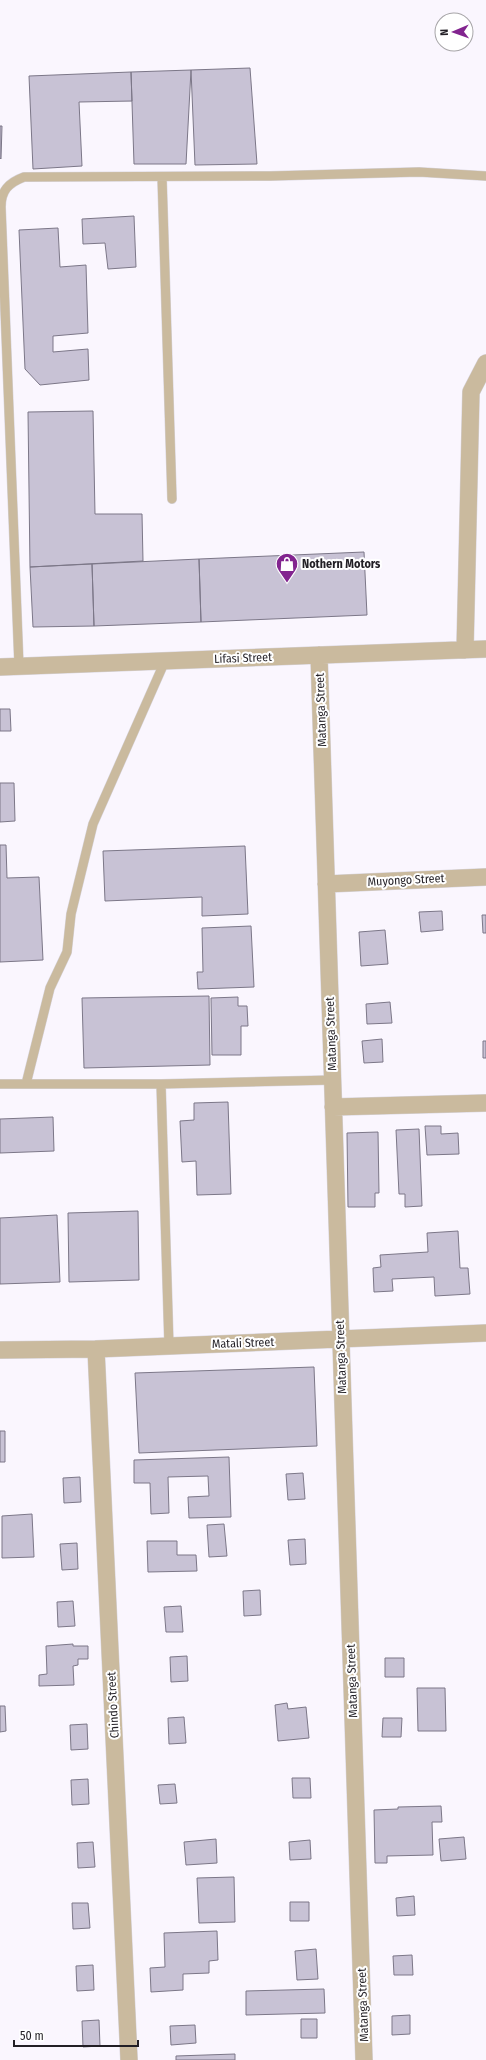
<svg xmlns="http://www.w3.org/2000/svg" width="486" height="2060" viewBox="0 0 486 2060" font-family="'Fira Sans Condensed',sans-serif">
<rect width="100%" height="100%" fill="#faf6fe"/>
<!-- building -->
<path fill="#c8c2d5" stroke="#7c7788" d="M250,68l7,96 -62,1 -4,-95z
M191,70l-5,94h-52l-3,-92z
M131,72l1,29 -53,1 3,64 -49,3 -4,-93z
M0,126h2l-1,33 -1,-1z
M134,216l2,51 -28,2 -3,-26 -22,1 -1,-25z
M58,228l2,39 26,-2 2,68 -35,3v16l35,-3 1,31 -49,5 -15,-16 -6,-139z
M93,411l2,103h47l1,47 -113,6 -2,-155z
M364,552l3,63 -166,7 -2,-63z
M199,559l2,63 -107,4 -2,-62z
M92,564l2,62 -61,1 -3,-60z
M0,709h10l1,22h-11z
M0,783h14l1,38 -15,1z
M0,845h6l1,33 32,-1 4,83 -43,2z
M245,846l3,68 -46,2v-19l-97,4 -2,-50z
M442,911l1,19 -22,2 -2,-20z
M482,915h4v18h-3z
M251,926l3,61 -56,2 -1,-17h6l-1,-44z
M385,930l3,34 -27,2 -2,-34z
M209,996l1,69 -126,3 -2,-70z
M238,997v9h9l1,20h-7v29h-29l-1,-57z
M390,1002l2,21 -25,1 -1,-20z
M382,1039l1,23 -19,1 -2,-22z
M483,1041h3v17h-3z
M228,1102l3,92 -34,1 -1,-34 -14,1 -2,-41 14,-1v-17z
M53,1117l1,34 -54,2v-34z
M425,1126h16v8l17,-1 1,21 -32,1z
M419,1129l3,77 -17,1v-13h-6l-3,-64z
M378,1132l1,61h-4v14h-27l-1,-74z
M138,1211l1,69 -70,2 -1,-69z
M57,1215l3,67 -60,2v-66z
M458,1231l2,37h8l2,26 -35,2 -1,-19 -42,2 1,12 -19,1 -1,-24 8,-1 -1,-12 48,-3 -1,-19z
M314,1367l3,79 -178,7 -4,-80z
M0,1431h5v31h-5z
M229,1457l2,60 -42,1 -1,-21 21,-1 -1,-20 -40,1 1,36 -18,1 -1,-31h-16v-23z
M303,1473l2,26 -17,1 -2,-26z
M80,1477l1,25 -17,1 -1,-25z
M32,1514l2,43 -32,1v-42z
M224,1524l3,32 -18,1 -2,-32z
M305,1539l1,25 -16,1 -2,-25z
M147,1541h30v14h19l1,16 -49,1z
M77,1543l1,26 -16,1 -2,-26z
M260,1590l1,25 -17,1 -1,-25z
M73,1601l2,25 -17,1 -1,-25z
M181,1606l2,26h-17l-2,-25z
M73,1644v2h15v13h-10v6l-5,1 1,19 -35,1v-11l8,-1 -1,-28z
M187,1656l1,25 -17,1 -1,-25z
M385,1658h19v19h-19z
M417,1688h28l1,43h-28z
M287,1703l1,6 18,-2 3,31 -31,3 -3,-36z
M0,1706h5l1,25 -6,1z
M184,1717l2,26 -17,1 -1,-26z
M383,1718h19l-1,19h-19z
M87,1724l1,25 -17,1 -1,-25z
M292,1778h18l1,20h-18z
M88,1779l1,25 -17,1 -1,-25z
M175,1784l2,19 -17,1 -2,-19z
M441,1806l1,16h-10l1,33 -46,1v7h-12l-1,-53 24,-1v-2z
M464,1837l2,22 -25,2 -2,-22z
M216,1839l1,24 -31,2 -2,-23z
M310,1840l1,19 -21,1 -1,-18z
M93,1842l2,25 -17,1 -1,-25z
M234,1877l1,45 -36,1 -2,-45z
M414,1896l1,19 -18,1 -1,-18z
M290,1902h19v19h-19z
M72,1903h16l2,25 -17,1z
M217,1931l1,29 -9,1v12l-26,1v16l-32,2 -1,-24 15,-1 -1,-34z
M316,1949l2,30 -21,1 -2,-29z
M412,1955l1,20h-19l-1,-19z
M93,1965l1,25 -17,1 -1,-25z
M324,1989l1,24 -79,2v-24z
M410,2015v19l-18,1v-19z
M301,2019h16v19h-16z
M99,2020l1,26 -17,1 -1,-26z
M195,2025l1,18 -25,2 -1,-19z
M235,2054v6h-59v-4z"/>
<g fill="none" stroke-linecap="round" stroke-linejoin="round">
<!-- lane casing -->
<g stroke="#d7d4db" stroke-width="10">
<path id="lane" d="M162,177l10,322
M19,666l-18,-459c0,-16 7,-24 23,-30l246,-1 149,-4 67,4
M0,1084h161l172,-4
M26,1084l24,-96 17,-36 4,-38 22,-90 72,-163
M161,1084l8,262"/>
</g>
<!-- street casing -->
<g stroke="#d7d4db" stroke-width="18">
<path id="street" d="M465,650l6,-258 15,-29
M319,655l45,1405
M0,667l486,-18
M326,884l160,-7
M333,1107l153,-4
M96,1349l33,711
M0,1350l96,-1 390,-16"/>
</g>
<!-- lane -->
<use href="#lane" stroke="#caba9e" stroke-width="9"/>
<!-- street -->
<use href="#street" stroke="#caba9e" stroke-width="17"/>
</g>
<!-- icons -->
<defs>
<g id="shop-pin" transform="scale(1.15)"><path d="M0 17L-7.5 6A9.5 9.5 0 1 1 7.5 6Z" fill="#82248f" stroke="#fff"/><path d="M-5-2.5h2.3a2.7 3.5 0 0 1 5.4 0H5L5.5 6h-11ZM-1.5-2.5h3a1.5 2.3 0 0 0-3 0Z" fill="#fff"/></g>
</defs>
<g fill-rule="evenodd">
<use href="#shop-pin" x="287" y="564"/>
</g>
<g text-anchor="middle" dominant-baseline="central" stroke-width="4" stroke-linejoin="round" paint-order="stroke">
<!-- poi labels -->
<g font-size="12" font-weight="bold" fill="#221f25" stroke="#fff" text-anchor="start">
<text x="302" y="564">Nothern Motors</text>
</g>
<!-- street labels -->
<g font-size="12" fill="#221f25" stroke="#fff">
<text transform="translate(243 658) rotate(-2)">Lifasi Street</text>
<text transform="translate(321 710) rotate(-92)">Matanga Street</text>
<text transform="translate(406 880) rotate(-3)">Muyongo Street</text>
<text transform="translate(331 1034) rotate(-92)">Matanga Street</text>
<text transform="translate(243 1343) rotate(-2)">Matali Street</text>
<text transform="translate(341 1357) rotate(-92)">Matanga Street</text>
<text transform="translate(352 1681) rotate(-92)">Matanga Street</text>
<text transform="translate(113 1705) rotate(-93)">Chindo Street</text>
<text transform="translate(363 2005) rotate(-92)">Matanga Street</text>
</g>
</g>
<!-- north arrow -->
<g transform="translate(454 32) rotate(268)"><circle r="19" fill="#ffffff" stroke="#a7a5a8"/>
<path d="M0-3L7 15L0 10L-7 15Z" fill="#82248f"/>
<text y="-6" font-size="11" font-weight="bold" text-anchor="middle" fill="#221f25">N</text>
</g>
<!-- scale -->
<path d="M14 2040v6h124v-6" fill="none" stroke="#221f25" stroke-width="2"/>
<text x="20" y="2040" font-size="12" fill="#221f25" stroke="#ffffff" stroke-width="3" paint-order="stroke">50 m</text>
</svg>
